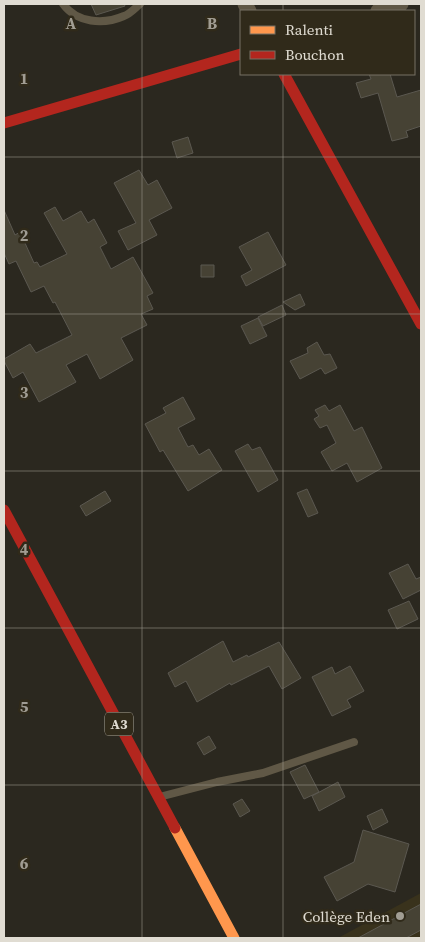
<svg xmlns="http://www.w3.org/2000/svg" width="425" height="942" viewBox="0 0 425 942" font-family="'Source Serif 4',serif">
<rect width="100%" height="100%" fill="#2b281f"/>
<!-- built -->
<path fill="#39321c" d="M421,893v45h-83z"/>
<!-- building -->
<path fill="#464234" stroke="#5b5850" d="M91,4h33l1,2 -29,9z
M369,74h21l7,23 24,-7v36l-15,5 2,6 -16,4 -14,-48 -17,5 -5,-15 15,-4z
M188,137l5,16 -16,5 -5,-16z
M139,170l9,15 9,-5 15,28 -23,12 8,15 -29,15 -10,-19 18,-8 -22,-40z
M55,207l8,14 18,-10 7,12 6,-4 13,24 -7,4 11,22 22,-12 20,36 -6,3 6,13 -12,5 6,11 -26,13 12,22 -33,19 -13,-25 -21,11 10,17 -37,20 -16,-30 -10,6 -9,-17v-2l26,-15 6,9 36,-18 -17,-33 -2,1 -9,-17 -13,6 -15,-31 -7,3 -5,-11v-43l11,25 5,-3 14,31 3,-1 3,5 27,-13 -23,-41z
M268,232l18,33 -40,21 -5,-10 11,-6 -13,-23z
M201,265h13v12h-13z
M300,294l5,11 -10,5 -12,-8z
M282,305l4,10 -23,11 -5,-9z
M258,318l9,18 -17,8 -9,-18z
M317,342l7,13 6,-1 7,14 -12,6 -4,-6 -21,11 -10,-18 18,-8 -1,-5z
M183,397l12,22 -17,9 10,19 5,-2 6,10 10,-6 13,21 -34,21 -25,-41 -3,2 -15,-28 21,-11 -3,-5z
M325,405l4,6 11,-6 14,26 8,-4 20,41 -25,14 -10,-19 -15,8 -11,-19 15,-9 -9,-18 -7,3 -6,-9 5,-3 -4,-6z
M248,444l4,6 8,-3 18,33 -20,12 -23,-41z
M307,489l11,24 -10,4 -11,-24z
M105,491l6,10 -25,15 -6,-10z
M408,564l8,15 5,-2v13l-18,9 -14,-26z
M409,601l9,18 -21,10 -9,-19z
M223,641l10,21 14,-7 1,2 31,-15 22,36 -19,11 -13,-23 -38,19 -1,-2 -33,19 -11,-21 -11,6 -7,-14z
M350,666l14,25 -17,9 4,7 -19,9 -20,-39 20,-10 3,7z
M209,736l7,12 -12,7 -7,-12z
M305,765l14,27 -15,7 -14,-27z
M338,782l7,15 -26,14 -7,-15z
M242,799l8,12 -10,6 -7,-13z
M382,809l6,13 -15,8 -6,-14z
M363,830l46,14 -14,48 -27,-8 -31,17 -13,-24 30,-15z
M421,904v26l-15,8h-48z"/>
<g fill="none" stroke-linecap="round" stroke-linejoin="round">
<!-- lane -->
<path stroke="#605846" stroke-width="8" d="M63,4c14,19 40,21 61,12 6,-2 11,-8 16,-12
M163,796l54,-14 46,-9 91,-31"/>
<!-- street -->
<path stroke="#605846" stroke-width="15" d="M245,4l4,7
M378,11l23,-7"/>
<!-- slow -->
<path stroke="#ff974d" stroke-width="11" d="M175,828l59,110"/>
<!-- jam -->
<path stroke="#b3261e" stroke-width="11" d="M284,74l137,250
M4,123l237,-69
M4,510l171,318"/>
</g>
<!-- grid -->
<path fill="none" stroke="#a19d93" stroke-width="1" stroke-opacity="0.55" d="M142,4v934M283,4v7M283,74v864M4,157h417M4,314h417M4,471h417M4,628h417M4,785h417"/>
<!-- markers -->
<circle fill="#a19d93" stroke="#302a1a" stroke-width="2" cx="400" cy="916" r="5"/>
<g text-anchor="middle" dominant-baseline="central" stroke-width="5" stroke-linejoin="round" paint-order="stroke">
<!-- shield labels -->
<rect fill="#302a1a" stroke="#aba79b" stroke-width="1" x="105" y="712.5" width="28" height="23" rx="4"/>
<g font-size="14" font-weight="bold" fill="#e0dcd2">
<text x="119" y="724">A3</text>
</g>
<!-- poi labels -->
<g font-size="15" fill="#e0dcd2" stroke="#302a1a" text-anchor="end">
<text x="390" y="916">Collège Eden</text>
</g>
</g>
<g font-size="16" text-anchor="middle" font-weight="bold" fill="#a19d93" stroke="#302a1a" stroke-width="5" stroke-linejoin="round" paint-order="stroke">
<text x="71" y="29">A</text>
<text x="212" y="29">B</text>
<text x="24" y="84">1</text>
<text x="24" y="241">2</text>
<text x="24" y="398">3</text>
<text x="24" y="555">4</text>
<text x="24" y="712">5</text>
<text x="24" y="869">6</text>
</g>
<!-- border -->
<rect width="425" height="942" fill="none" stroke="#e0dcd2" stroke-width="10"/>
<!-- legend -->
<rect x="240" y="10" width="175" height="65" fill="#302a1a" stroke="#767164"/>
<rect x="250" y="26" width="25" height="8" fill="#ff974d" stroke="#767164"/>
<text x="285" y="35" font-size="15" fill="#e0dcd2">Ralenti</text>
<rect x="250" y="51" width="25" height="8" fill="#b3261e" stroke="#767164"/>
<text x="285" y="60" font-size="15" fill="#e0dcd2">Bouchon</text>
</svg>
